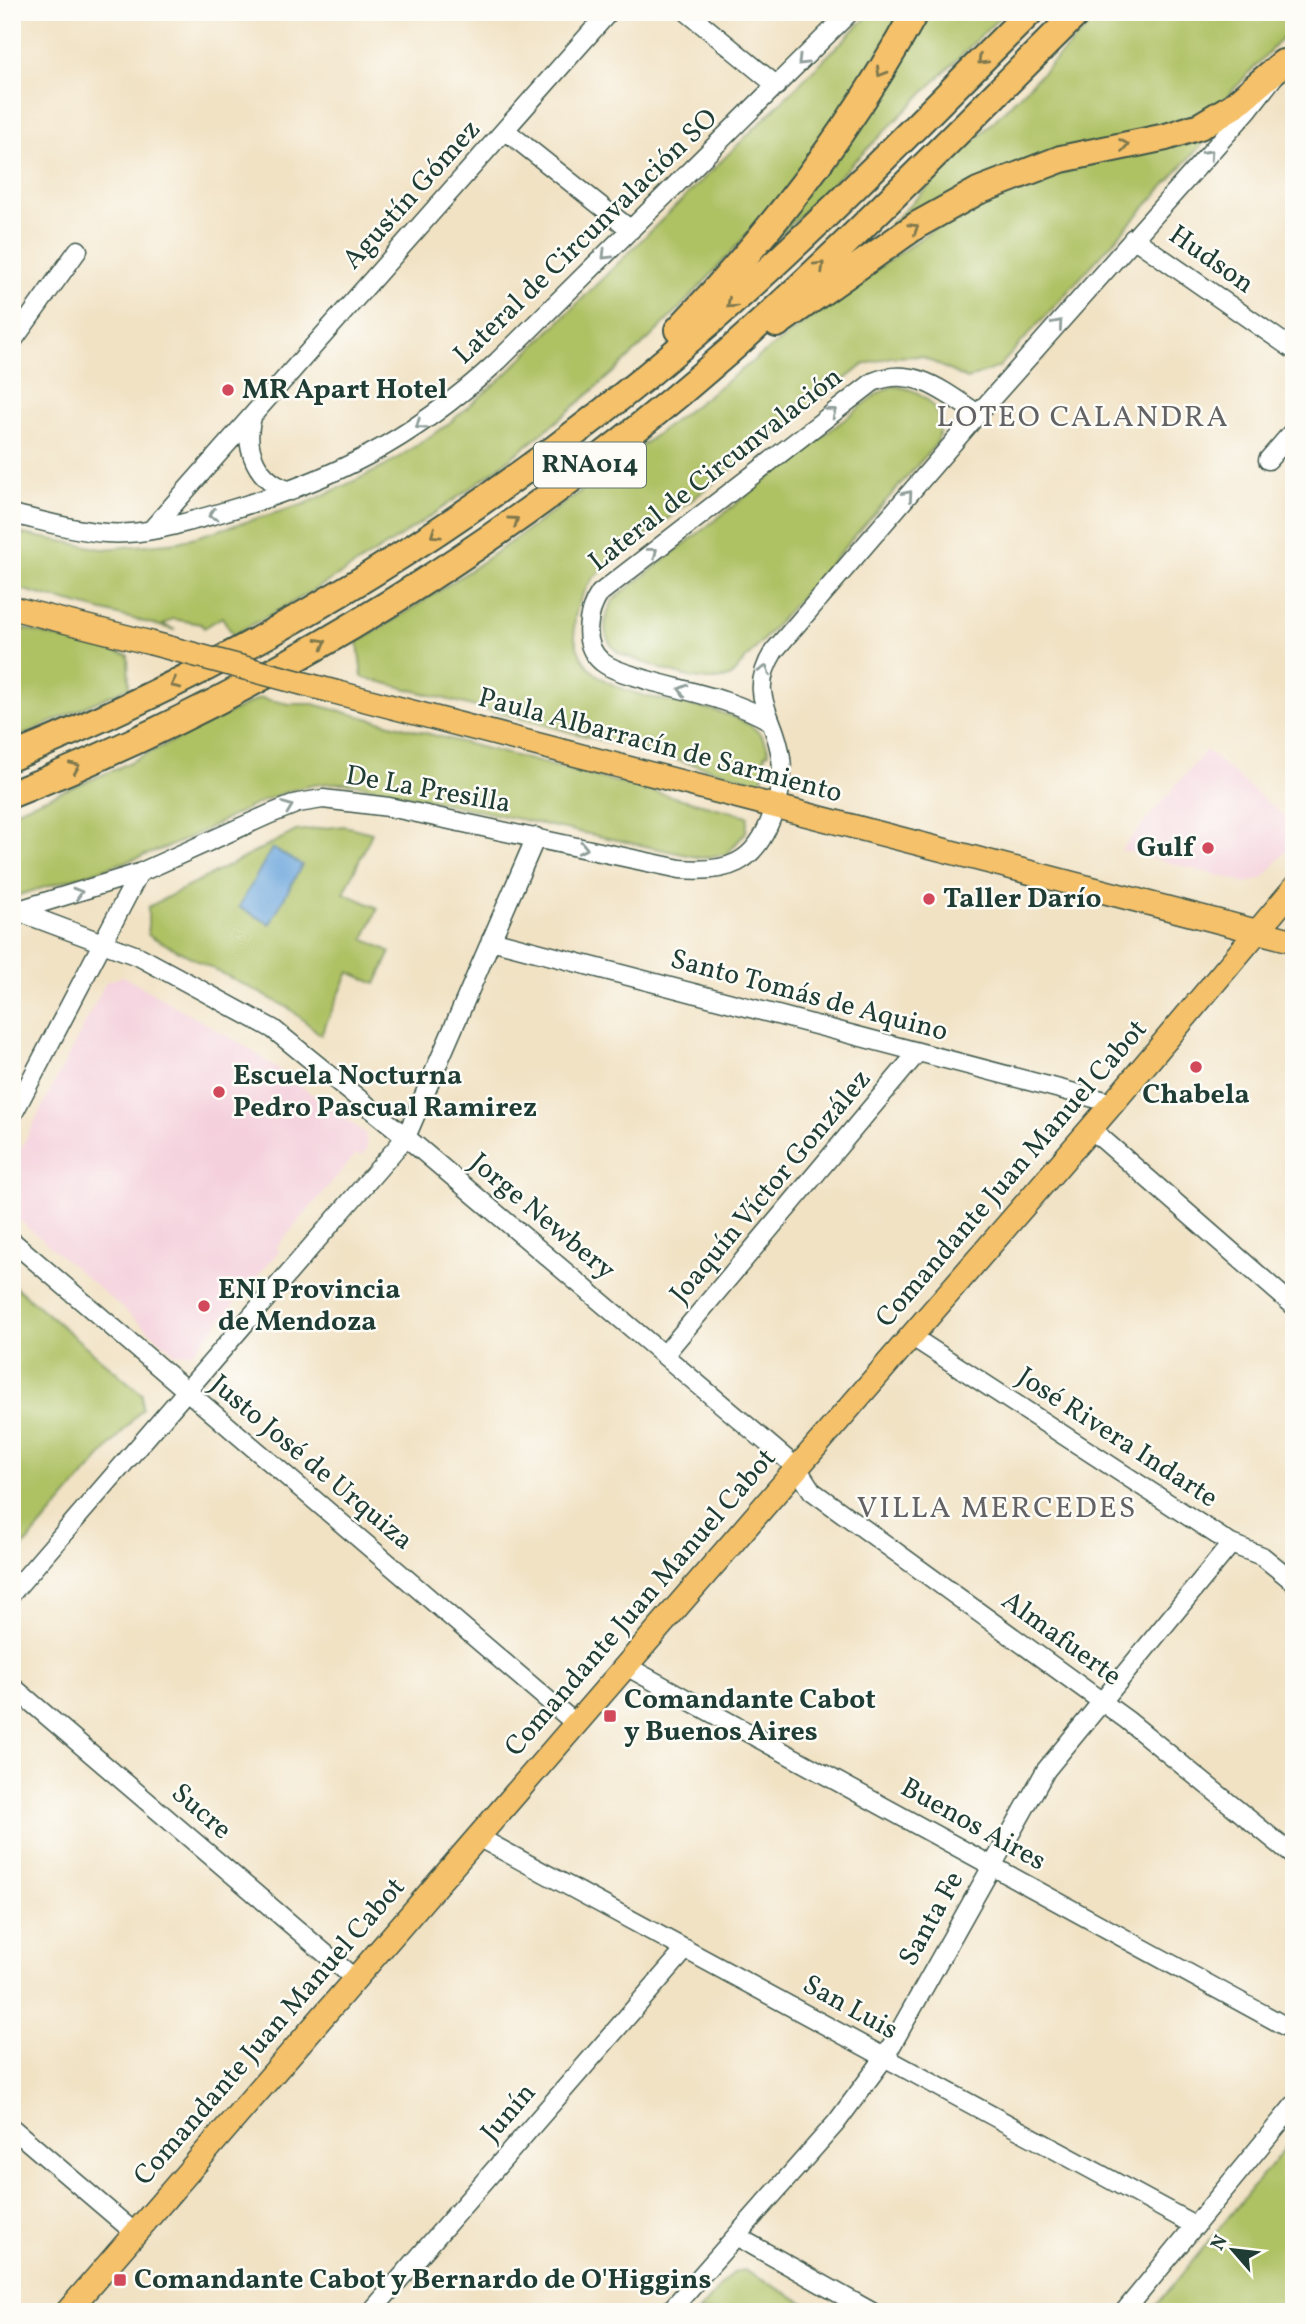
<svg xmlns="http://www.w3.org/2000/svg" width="1306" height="2324" viewBox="0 0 1306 2324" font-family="Vollkorn,serif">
<rect width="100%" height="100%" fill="#fdfcf7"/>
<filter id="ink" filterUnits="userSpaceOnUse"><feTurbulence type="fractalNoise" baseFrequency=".0143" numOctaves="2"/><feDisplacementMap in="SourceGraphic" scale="14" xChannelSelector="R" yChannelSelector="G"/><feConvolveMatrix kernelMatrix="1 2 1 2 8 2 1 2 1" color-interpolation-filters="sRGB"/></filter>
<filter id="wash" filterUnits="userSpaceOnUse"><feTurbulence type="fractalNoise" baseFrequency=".00686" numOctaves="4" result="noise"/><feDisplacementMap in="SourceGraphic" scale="28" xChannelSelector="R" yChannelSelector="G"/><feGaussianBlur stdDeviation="1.57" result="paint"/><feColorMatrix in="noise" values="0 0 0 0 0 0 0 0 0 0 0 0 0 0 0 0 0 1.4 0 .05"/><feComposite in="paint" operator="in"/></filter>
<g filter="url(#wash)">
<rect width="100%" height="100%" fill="#f1e2c4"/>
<!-- built -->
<path fill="#f4cfdc" d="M1206,750l88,75v17l-31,36 -16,5 -126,-33z
M123,976l124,71 118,86 2,16 -5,7 -6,-2 -80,94 4,2 -87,102 -17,2 -164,-140v-48l94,-184z"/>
<!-- green -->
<path fill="#aec164" stroke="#667f4c" stroke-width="2" d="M872,12h30c-32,57 -66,113 -105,165 -19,26 -42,49 -63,72 -141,162 -312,286 -501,386l-11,-18 -18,11 -3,-4 -28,-5 -10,6 12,5 -163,-43v-55l91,17 76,-7 126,-38 79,-37 63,-42 57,-49z
M927,12h78l-241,239z
M1103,12h191v7l-11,18 -64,68 -346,137z
M1216,129l-217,238 -32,12 -46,-23 -30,1 -28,8 -270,213c-14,20 -23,40 -17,65 21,81 180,41 193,110l-4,1v15l-5,13 -398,-105 -4,-35c202,-121 379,-277 573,-411 88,-53 187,-75 285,-102z
M892,386c25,2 40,12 50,36l-5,21 -206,233c-28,14 -82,-13 -111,-22 -20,-16 -18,-35 -6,-55l263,-205z
M12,626l116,29 1,32 -117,53z
M260,698l29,6h24l435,112 -2,16 -19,22 -26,4 -347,-74c-67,-9 -124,38 -184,62 -52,20 -105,35 -158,51v-85l102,-42z
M344,826l28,7 -28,60 34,15 -14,31 27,13 -15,32 -27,-12 -28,63 -32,-27 -141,-73v-28l148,-76z
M12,1284l130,110v15l-130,151z
M1294,2137v175h-143z
M744,2270l77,42h-123l35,-40z"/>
<!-- water -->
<path fill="#6ca6dc" stroke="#467288" stroke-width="2" d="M272,848l30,17 -32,59 -31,-17z"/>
</g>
<g filter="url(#ink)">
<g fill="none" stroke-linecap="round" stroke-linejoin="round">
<!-- minor casing -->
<g stroke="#3e564a" stroke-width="21">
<path id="minor" d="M687,12l90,74
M505,130l126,100
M1133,238l161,112
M12,342l66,-92
M252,417c-9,31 5,65 39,74
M1268,460l26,-30
M12,514c31,7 63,17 94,19 36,3 75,-9 110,-19 115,-33 193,-71 282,-153l352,-349
M151,530l458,-518
M770,721c-38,-22 -81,-29 -123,-41 -14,-5 -32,-8 -45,-18 -21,-17 -15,-50 -2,-69l273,-211c41,-17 71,10 105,32
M17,911l123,46 133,72 133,108 391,331 15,23 315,229 167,136
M12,912l127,-39 131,-59 28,-11 25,-4 66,8 291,62c48,4 75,-5 92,-53 7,-19 12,-37 9,-58 -5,-45 -36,-60 -7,-107l204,-237 270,-304 46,-59
M491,940l622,163
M12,1116l127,-243
M1091,1129l203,177
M12,1241l564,483
M911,1336l320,208 31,12 32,26
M664,1355l254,-303
M12,1593l394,-456 130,-300
M626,1666l668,365
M12,1686l343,293
M478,1837l718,389
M12,2128l123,105
M736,2236l136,76
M371,2312l315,-363
M669,2312l167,-189 49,-66 161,-287 185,-226
M1124,2312l170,-207"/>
</g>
<!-- major casing -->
<g stroke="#3e564a" stroke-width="26">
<path id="major" d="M12,608l139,35
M335,692l959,249
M67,2312l1046,-1209 181,-215"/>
</g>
<!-- highway casing -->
<g stroke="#3e564a" stroke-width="30">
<path id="highway" d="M777,324l140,-99 61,-34 83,-32 105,-22 34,-11 33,-20 50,-43
M678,330c93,-97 173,-200 237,-318
M12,757c250,-102 479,-245 682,-421 118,-101 226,-215 336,-324
M12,794c262,-104 504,-256 715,-441 122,-108 236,-227 351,-341"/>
</g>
<!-- minor -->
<use href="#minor" stroke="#fff" stroke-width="18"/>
<!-- major -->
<use href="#major" stroke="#f5c16b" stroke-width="23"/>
<!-- highway -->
<use href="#highway" stroke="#f5c16b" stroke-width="26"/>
<!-- major-bridge casing -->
<g stroke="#3e564a" stroke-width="26" stroke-linecap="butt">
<path id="major-bridge" d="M151,643l184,49"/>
</g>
<!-- major-bridge -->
<use href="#major-bridge" stroke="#f5c16b" stroke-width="23"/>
</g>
<!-- one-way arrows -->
<defs><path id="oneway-chevron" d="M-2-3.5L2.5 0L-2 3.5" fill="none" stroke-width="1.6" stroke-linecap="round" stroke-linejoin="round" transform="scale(1.75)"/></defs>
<g stroke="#7f784d">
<use href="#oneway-chevron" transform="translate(982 60) rotate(136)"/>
<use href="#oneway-chevron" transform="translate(881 72) rotate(121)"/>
<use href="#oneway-chevron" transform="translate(1124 145) rotate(-9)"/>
<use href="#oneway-chevron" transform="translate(914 228) rotate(-33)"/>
<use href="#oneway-chevron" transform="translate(820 266) rotate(-44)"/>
<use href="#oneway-chevron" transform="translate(731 304) rotate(138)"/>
<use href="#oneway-chevron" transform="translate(514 521) rotate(-35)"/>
<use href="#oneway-chevron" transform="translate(435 534) rotate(146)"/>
<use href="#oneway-chevron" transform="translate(322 643) rotate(-30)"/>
<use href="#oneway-chevron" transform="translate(175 684) rotate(154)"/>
<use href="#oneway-chevron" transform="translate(75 767) rotate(-24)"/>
</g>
<g stroke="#8f9e9a">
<use href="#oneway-chevron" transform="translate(802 61) rotate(135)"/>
<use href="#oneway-chevron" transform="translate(1209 154) rotate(-48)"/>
<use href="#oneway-chevron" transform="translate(606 255) rotate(135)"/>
<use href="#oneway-chevron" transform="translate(1058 324) rotate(-49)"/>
<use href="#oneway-chevron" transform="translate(832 412) rotate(-38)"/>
<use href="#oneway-chevron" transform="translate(420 425) rotate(145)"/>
<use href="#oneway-chevron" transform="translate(908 495) rotate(-49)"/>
<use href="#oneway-chevron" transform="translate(213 515) rotate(164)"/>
<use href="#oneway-chevron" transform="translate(653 552) rotate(-38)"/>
<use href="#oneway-chevron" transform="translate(765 670) rotate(-70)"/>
<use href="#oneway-chevron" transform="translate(683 690) rotate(-165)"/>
<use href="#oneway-chevron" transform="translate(288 807) rotate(-21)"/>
<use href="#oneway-chevron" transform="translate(583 848) rotate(13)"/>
<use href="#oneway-chevron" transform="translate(78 893) rotate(-17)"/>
</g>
</g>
<!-- markers -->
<g fill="#d1495b" stroke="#fdfcf7" stroke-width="2.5">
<circle cx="228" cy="390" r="7"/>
<circle cx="1208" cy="848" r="7"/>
<circle cx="929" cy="899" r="7"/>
<circle cx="1196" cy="1067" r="7"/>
<circle cx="219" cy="1092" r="7"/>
<circle cx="204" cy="1306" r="7"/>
<rect x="603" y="1709" width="14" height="14" rx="3.5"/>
<rect x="113" y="2273" width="14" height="14" rx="3.5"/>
</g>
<g text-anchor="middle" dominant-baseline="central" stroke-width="5" stroke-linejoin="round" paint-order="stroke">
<!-- shield labels -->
<rect fill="#fdfcf7" stroke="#62766e" stroke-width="2" x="534" y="442.5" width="112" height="45" rx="5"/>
<g font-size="26" font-weight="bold" fill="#1f3d34">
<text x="590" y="465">RNA014</text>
</g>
<!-- street labels -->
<g font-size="28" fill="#1f3d34" stroke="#fdfcf7">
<text transform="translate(412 195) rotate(-48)">Agustín Gómez</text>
<text transform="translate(586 237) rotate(-44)">Lateral de Circunvalación SO</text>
<text transform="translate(1211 260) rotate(35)">Hudson</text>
<text transform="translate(716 470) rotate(-38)">Lateral de Circunvalación</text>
<text transform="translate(660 746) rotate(15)">Paula Albarracín de Sarmiento</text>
<text transform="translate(428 790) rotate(10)">De La Presilla</text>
<text transform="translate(809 996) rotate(15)">Santo Tomás de Aquino</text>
<text transform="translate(1012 1174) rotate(-49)">Comandante Juan Manuel Cabot</text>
<text transform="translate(771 1187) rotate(-50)">Joaquín Víctor González</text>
<text transform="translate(542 1217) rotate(40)">Jorge Newbery</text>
<text transform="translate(1117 1438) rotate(33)">José Rivera Indarte</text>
<text transform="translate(311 1463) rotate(40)">Justo José de Urquiza</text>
<text transform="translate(641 1603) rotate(-49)">Comandante Juan Manuel Cabot</text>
<text transform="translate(1061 1639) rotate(36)">Almafuerte</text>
<text transform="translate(201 1812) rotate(41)">Sucre</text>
<text transform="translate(973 1825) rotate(29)">Buenos Aires</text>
<text transform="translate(932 1919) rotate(-61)">Santa Fe</text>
<text transform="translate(850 2008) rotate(29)">San Luis</text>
<text transform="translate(270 2032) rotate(-49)">Comandante Juan Manuel Cabot</text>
<text transform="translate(509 2113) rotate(-49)">Junín</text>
</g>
<!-- poi labels -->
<g font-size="28" font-weight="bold" fill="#1f3d34" stroke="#fdfcf7" text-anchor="start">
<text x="242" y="390">MR Apart Hotel</text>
<text x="1194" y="848" text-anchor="end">Gulf</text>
<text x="943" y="899">Taller Darío</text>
<text x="233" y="1076">Escuela Nocturna<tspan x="233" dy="32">Pedro Pascual Ramirez</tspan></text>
<text x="1196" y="1095" text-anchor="middle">Chabela</text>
<text x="218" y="1290">ENI Provincia<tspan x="218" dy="32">de Mendoza</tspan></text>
<text x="624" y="1700">Comandante Cabot<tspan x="624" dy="32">y Buenos Aires</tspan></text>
<text x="134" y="2280">Comandante Cabot y Bernardo de O'Higgins</text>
</g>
<!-- neighbourhood labels -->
<g font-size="30" letter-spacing="2" fill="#636366" stroke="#fdfcf7">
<text x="1083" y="418">LOTEO CALANDRA</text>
<text x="997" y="1509">VILLA MERCEDES</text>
</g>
</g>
<!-- margin -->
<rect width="1306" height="2324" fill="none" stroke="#fdfcf7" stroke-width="42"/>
<!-- north arrow -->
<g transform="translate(1233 2250) rotate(298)" stroke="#fdfcf7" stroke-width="5" paint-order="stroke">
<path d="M0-5L12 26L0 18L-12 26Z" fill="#1f3d34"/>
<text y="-10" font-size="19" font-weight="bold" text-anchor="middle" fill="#1f3d34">N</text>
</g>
</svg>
